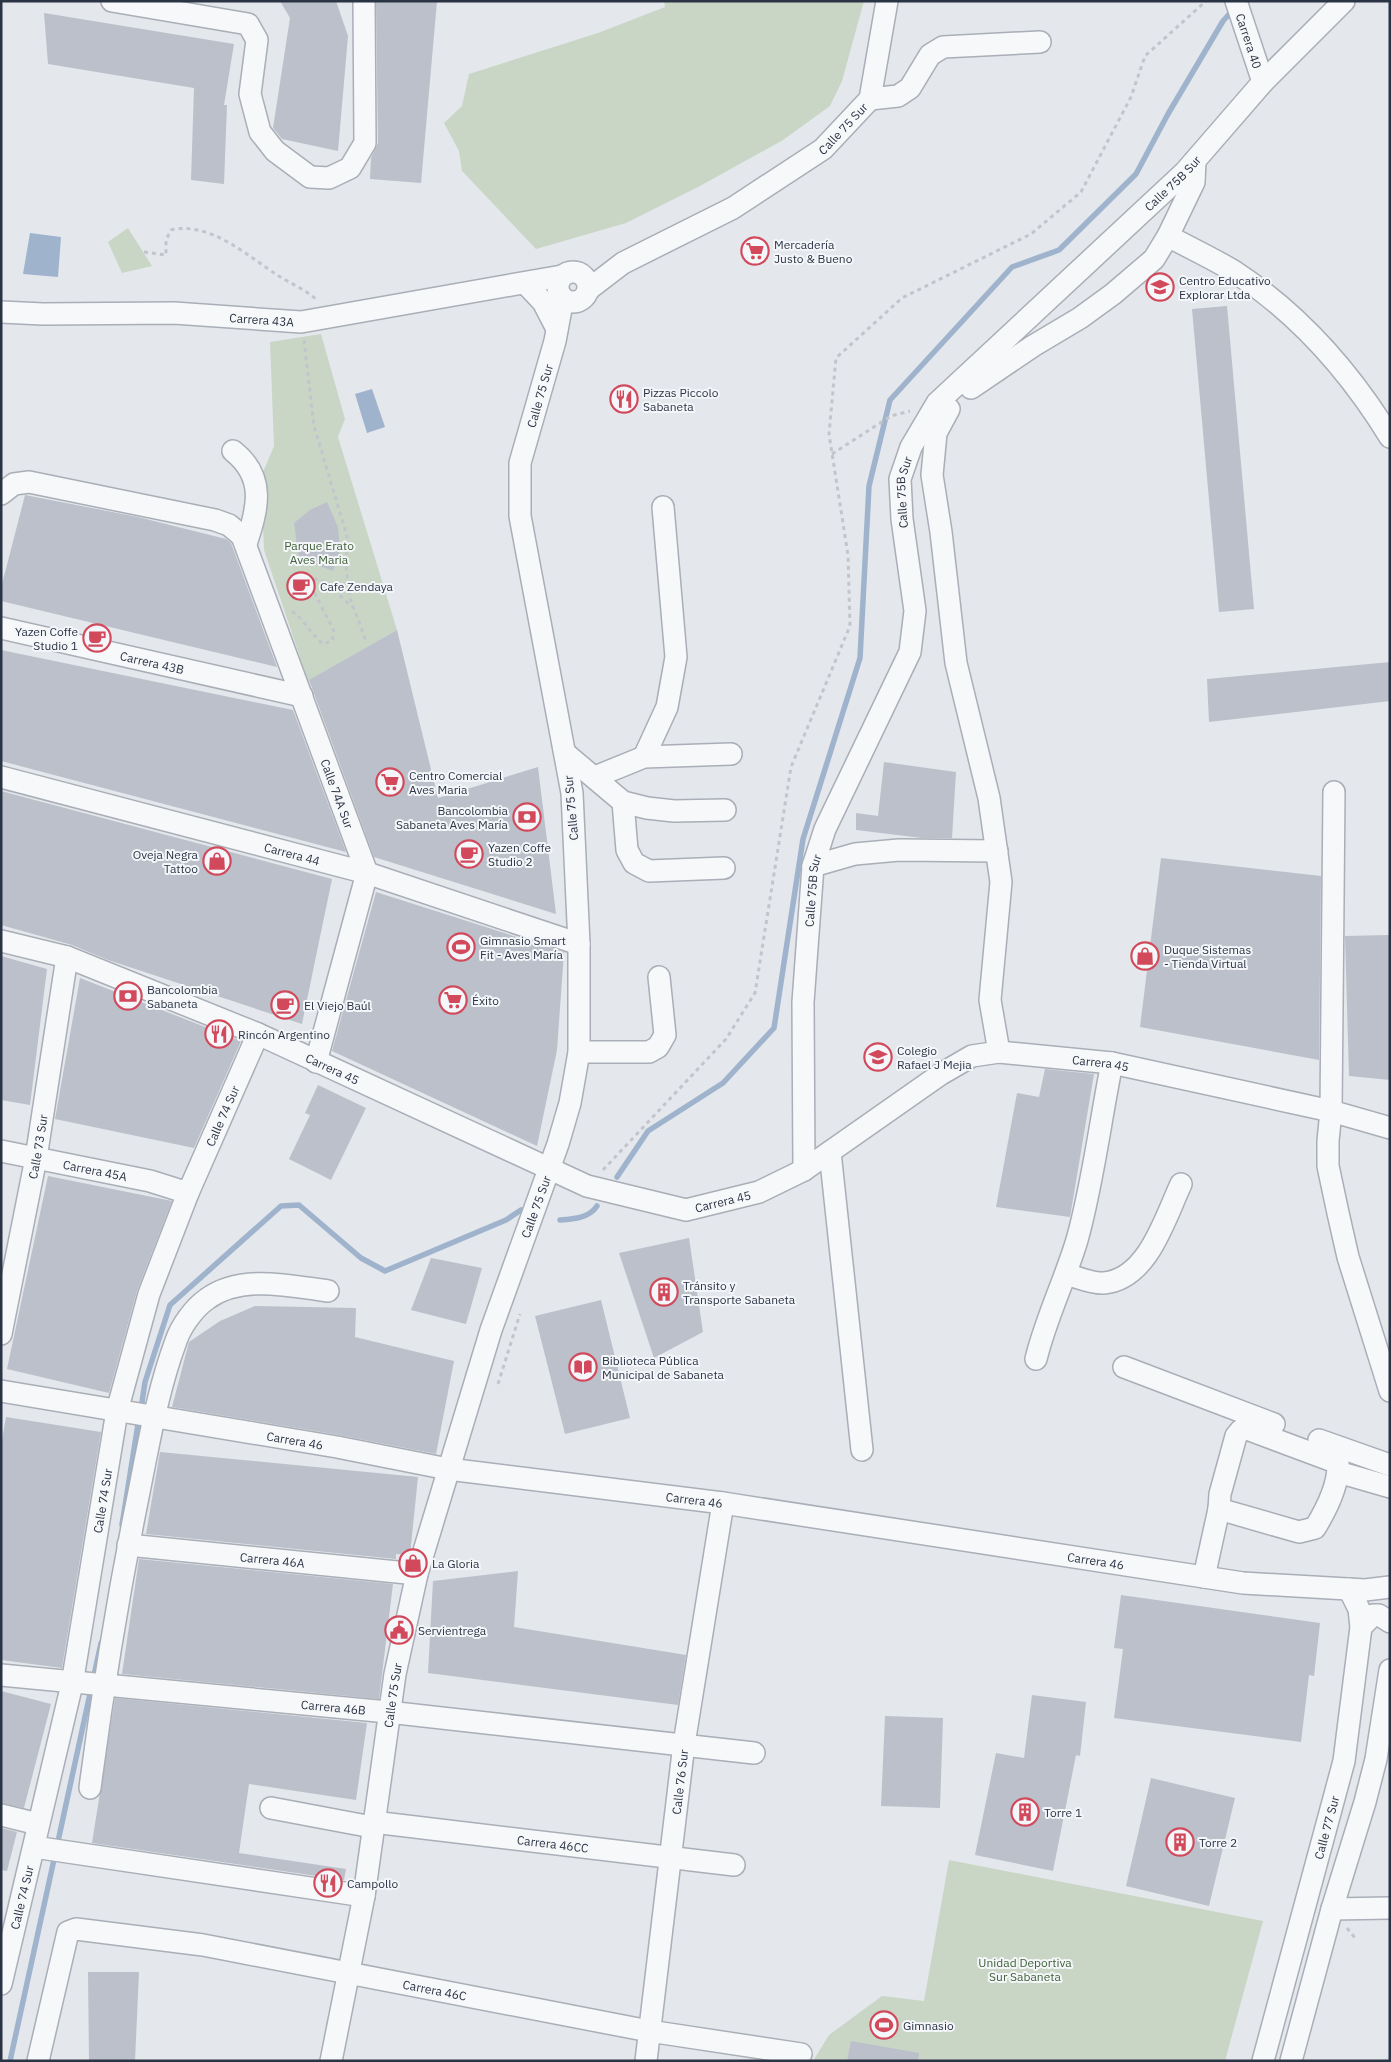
<svg xmlns="http://www.w3.org/2000/svg" width="1391" height="2062" viewBox="0 0 1391 2062" font-family="'IBM Plex Sans',sans-serif">
<rect width="100%" height="100%" fill="#e4e7ec"/>
<!-- green -->
<path fill="#c9d6c5" d="M664,1h200l-22,80 -12,25 -47,34 -83,46 -74,37 -90,26 -74,-78 -3,-20 -15,-28 18,-17 7,-32 129,-41 67,-26z
M128,228l24,38 -30,7 -14,-31z
M321,334l24,85 -7,18 59,193 -89,51 -44,-131 -3,-73 13,-31 -4,-104z
M949,1860l314,61 -38,140h-412l16,-26 53,-39 42,5z"/>
<!-- water -->
<path fill="#9fb4cc" d="M30,233l31,4 -3,40 -35,-3z
M372,389l13,38 -18,6 -12,-39z"/>
<g fill="none" stroke-linecap="round" stroke-linejoin="round">
<!-- stream -->
<path stroke="#9fb4cc" stroke-width="5.5" d="M617,1177l31,-46 75,-48 51,-55 29,-189 57,-181 9,-172 21,-86 122,-133 47,-17 77,-76 32,-60 55,-93 10,-11
M560,1220c14,-1 29,-2 37,-14
M141,1409l4,-27 25,-77 111,-99 18,-1 62,53 24,13 121,-51 15,-10
M122,1525l17,-107
M57,1846l44,-203
M10,2061l45,-206"/>
</g>
<!-- building -->
<path fill="#bbc0ca" d="M280,1h56l12,35 -10,115 -56,-12 -9,-11 17,-110z
M376,1h61l-16,182 -51,-4 1,-21 7,-15z
M44,13l190,31 -10,61h3l-3,79 -33,-4 3,-92 -146,-24z
M1227,306l27,303 -35,3 -27,-303z
M25,495l113,22 88,22 5,4 46,124 -276,-66v-13z
M327,502l11,25 2,24 -7,20 -34,-13 -5,-35 16,-13z
M397,630l41,168 100,-31 18,147 -182,-57 -65,-177z
M1,650l292,60 53,142 -345,-91z
M1390,662v39l-181,21 -2,-43z
M884,762l72,10 -4,66h-30l-66,-8v-17l22,3z
M1,791l331,88 -30,145 -194,-64 -36,-15 -71,-20z
M1161,858l160,18 -2,184 -179,-33z
M376,892l188,60 -7,98 -20,96 -205,-95z
M1390,935v145l-41,-4 -4,-140z
M1,956l46,13 -17,136 -29,-5z
M80,978l161,63 -47,107 -139,-29z
M1045,1069l49,5 -24,143 -74,-10 21,-114 22,4z
M318,1085l48,23 -35,72 -42,-21 21,-44 -5,-2z
M48,1176l124,25 -35,90 -28,102 -102,-24z
M689,1238l14,94 -49,26 -35,-105z
M431,1258l51,10 -16,56 -55,-14z
M601,1300l29,118 -65,16 -30,-118z
M255,1306l101,2 -1,29 99,24 -18,93 -97,-19 -167,-28 17,-65 31,-21z
M6,1417l95,15 -39,236 -61,-8v-214z
M160,1452l258,25 -8,78 -14,-1v5l-250,-25z
M139,1559l254,25 -14,115 -257,-25z
M518,1571l-4,56 172,28 -8,50 -250,-32 5,-92z
M1121,1595l199,28 -6,53 -5,-1 -8,67 -187,-24 9,-69 -9,-1z
M1,1691l50,13 -27,104 -23,-5z
M1032,1695l54,7 -6,54 -4,-1 -23,116 -78,-16 21,-102 28,5z
M115,1698l252,25 -11,77 -107,-16 -10,69 107,16 -2,11 -252,-37z
M885,1716l58,2 -3,90 -59,-2z
M1151,1778l84,20 -26,108 -83,-20z
M1,1828l16,4 -10,39 -6,-1z
M88,1972h51l-4,89h-46z
M851,2041l68,12 -1,8h-71z"/>
<g fill="none" stroke-linecap="round" stroke-linejoin="round">
<!-- minor casing -->
<g stroke="#a9aeb7" stroke-width="24">
<g id="minor">
<path d="M112,1l136,23 9,16 -7,54 10,38 15,19 35,26 19,1 21,-10 15,-25 -1,-142"/>
<path id="s1" d="M1236,1l27,81"/>
<path d="M870,99l28,-3 12,-8 20,-33 13,-8 97,-5"/>
<path d="M1168,236c22,12 46,23 67,36 64,42 115,100 155,165"/>
<circle cx="573" cy="287" r="15"/>
<path d="M528,286l15,16 14,27"/>
<path id="s2" d="M589,289l34,-26 110,-55 90,-59 47,-50 17,-98"/>
<path id="s3" d="M1,312l42,2 131,-1 127,9 261,-46"/>
<path d="M971,388l62,-42 47,-28 33,-24 41,-35 14,-23 26,-54 1,-21"/>
<path d="M949,409l-13,24 -4,42 9,57 15,131 33,135 12,84 -11,118 9,52"/>
<path d="M233,451c33,26 25,57 13,93"/>
<path id="s4" d="M1,494l13,-10 15,-2 186,38 14,5 13,11 125,337 -51,189"/>
<path id="s5" d="M1,628l301,68"/>
<path d="M566,754l57,48 24,6 27,3 51,-1"/>
<path d="M644,757l23,-50 9,-50 -13,-150"/>
<path id="s6" d="M1,777l366,96 212,71"/>
<path d="M595,777l49,-20 87,-3"/>
<path d="M1334,792l-3,319 -3,30v25l10,47 10,44 42,134"/>
<path d="M623,802l4,48 7,13 15,8 75,-3"/>
<path d="M813,866l42,-12 44,-4 98,1"/>
<path id="s7" d="M1,941l66,16 191,77 329,152 99,24 73,-18 45,-22 137,-96 31,-18 27,-4 113,11 219,48 59,17"/>
<path d="M579,1052h70l9,-5 7,-12 -6,-58"/>
<path id="s8" d="M1,1151l149,30 38,12"/>
<path d="M830,1152l32,298"/>
<path id="s9" d="M804,1170l-1,-168 10,-136 12,-37 85,-177 5,-41 -13,-92 -2,-40 11,-32 26,-44 248,-231 78,-90 81,-81"/>
<path d="M1066,1274c11,3 26,10 38,9 44,-4 61,-65 77,-99"/>
<path id="s10" d="M1,1334l35,-176 31,-201"/>
<path d="M1036,1359c10,-41 29,-79 41,-119 16,-57 23,-118 35,-177"/>
<path d="M1124,1367l150,57"/>
<path id="s11" d="M1,1391l336,56 111,22 275,34 520,80 122,7 25,-3"/>
<path d="M1247,1429l91,34c1,21 -12,47 -23,65l-16,4 -80,-23 1,-15 16,-58 5,-6z"/>
<path d="M1319,1440l71,25"/>
<path d="M1338,1472l52,15"/>
<path id="s12" d="M128,1545l289,29"/>
<path d="M1204,1577l15,-68"/>
<path d="M1361,1627l12,-12h6l11,7"/>
<path id="s13" d="M1,1675l387,37 366,41"/>
<path d="M90,1788c13,-100 29,-198 49,-296 10,-50 19,-103 37,-151 5,-15 18,-33 31,-42 34,-25 83,-13 121,-8"/>
<path d="M271,1808l101,19"/>
<path d="M1,1815l37,9"/>
<path id="s14" d="M373,1822l361,43"/>
<path d="M34,1847l330,49"/>
<path d="M1332,1909l58,-1"/>
<path id="s15" d="M1,1984l71,-300 45,-273 32,-117 39,-101 70,-159"/>
<path id="s16" d="M38,2061l30,-129 8,-3 127,16 446,86 152,23"/>
<path id="s17" d="M331,2061l33,-165 31,-222 22,-100 74,-244 67,-186 12,-41 9,-51v-108l-7,-151 -52,-277v-53l35,-122 8,-43"/>
<path id="s18" d="M646,2061l38,-317 39,-241"/>
<path id="s19" d="M1263,2061l81,-300 17,-134 -2,-18 -10,-20"/>
<path d="M1291,2061l41,-152 33,-107 11,-43 14,-89"/>
</g>
</g>
<!-- path -->
<path stroke="#c2c5cb" stroke-width="3" stroke-dasharray="4 4" stroke-linecap="butt" d="M144,252l22,3v-15l5,-10c38,-9 76,25 106,45 13,8 27,14 39,24
M304,340l10,86 33,110 -1,31 4,31 16,43
M832,454l59,-38 19,-5
M292,611c12,9 19,23 31,33l9,-3 2,-10 -21,-41 3,-11 10,3 26,25
M603,1170l123,-131 29,-46 36,-226 59,-141 -2,-71 -19,-121 7,-76 66,-60 129,-64 50,-42 50,-95 14,-41 61,-55
M498,1384l22,-70
M1347,1928l8,10"/>
<!-- minor -->
<use href="#minor" stroke="#f7f8fa" stroke-width="21"/>
</g>
<!-- icons -->
<defs>
<g id="supermarket-ring" transform="scale(1.4375)"><circle r="9.5" fill="#f4f6f9" stroke="#d1495b" stroke-width="1.5"/><path d="M-6-5.5h2.5l.6 2H6L4.5 2H-2.5L-4.4-4H-6ZM-1.5 3.2a1.3 1.3 0 1 0 .1 0ZM3 3.2a1.3 1.3 0 1 0 .1 0Z" fill="#d1495b"/></g>
<g id="school-ring" transform="scale(1.4375)"><circle r="9.5" fill="#f4f6f9" stroke="#d1495b" stroke-width="1.5"/><path d="M0-5L7-2L0 1L-7-2ZM-4 1L0 2.5L4 1V4Q0 6-4 4Z" fill="#d1495b"/></g>
<g id="restaurant-ring" transform="scale(1.4375)"><circle r="9.5" fill="#f4f6f9" stroke="#d1495b" stroke-width="1.5"/><path d="M-5-6h1v4h1v-4h1v4h1v-4h1v5L-1.5 .5V6h-2V.5L-5-1ZM5-6V6H3V1.5H1.5Q1.5-4 5-6Z" fill="#d1495b"/></g>
<g id="cafe-ring" transform="scale(1.4375)"><circle r="9.5" fill="#f4f6f9" stroke="#d1495b" stroke-width="1.5"/><path d="M-5.5-4.5H6V0H3Q3 3.5 0 3.5H-2.5Q-5.5 3.5-5.5 0ZM3-3.2v2h1.7v-2ZM-6 4.5H4V6H-6Z" fill="#d1495b"/></g>
<g id="bank-ring" transform="scale(1.4375)"><circle r="9.5" fill="#f4f6f9" stroke="#d1495b" stroke-width="1.5"/><path d="M-6-4H6V4H-6ZM0-2.3a2.3 2.3 0 1 0 0 4.6a2.3 2.3 0 1 0 0-4.6Z" fill="#d1495b"/></g>
<g id="shop-ring" transform="scale(1.4375)"><circle r="9.5" fill="#f4f6f9" stroke="#d1495b" stroke-width="1.5"/><path d="M-5-2.5h2.3a2.7 3.5 0 0 1 5.4 0H5L5.5 6h-11ZM-1.5-2.5h3a1.5 2.3 0 0 0-3 0Z" fill="#d1495b"/></g>
<g id="stadium-ring" transform="scale(1.4375)"><circle r="9.5" fill="#f4f6f9" stroke="#d1495b" stroke-width="1.5"/><path d="M0-5a6.5 5 0 1 0 0 10a6.5 5 0 1 0 0-10ZM-3.5-1.8h7v3.6h-7Z" fill="#d1495b"/></g>
<g id="building-ring" transform="scale(1.4375)"><circle r="9.5" fill="#f4f6f9" stroke="#d1495b" stroke-width="1.5"/><path d="M-4-6H4V6H1V3H-1V6H-4ZM-2.5-4.3h1.7v1.8h-1.7ZM.8-4.3h1.7v1.8H.8ZM-2.5-1h1.7V.8h-1.7ZM.8-1h1.7V.8H.8Z" fill="#d1495b"/></g>
<g id="library-ring" transform="scale(1.4375)"><circle r="9.5" fill="#f4f6f9" stroke="#d1495b" stroke-width="1.5"/><path d="M-6-4Q-3-5.5-.7-3.5V5Q-3 3-6 4ZM6-4Q3-5.5 .7-3.5V5Q3 3 6 4Z" fill="#d1495b"/></g>
<g id="civic-ring" transform="scale(1.4375)"><circle r="9.5" fill="#f4f6f9" stroke="#d1495b" stroke-width="1.5"/><path d="M-.6-6.5H3V-4.5H.6V-3L4-1V1h2V6H-6V1h2V-1L-.6-3ZM-1.2 2.5V6h2.4V2.5Z" fill="#d1495b"/></g>
</defs>
<g fill-rule="evenodd">
<use href="#supermarket-ring" x="755" y="251"/>
<use href="#school-ring" x="1160" y="287"/>
<use href="#restaurant-ring" x="624" y="399"/>
<use href="#cafe-ring" x="301" y="586"/>
<use href="#cafe-ring" x="97" y="638"/>
<use href="#supermarket-ring" x="390" y="782"/>
<use href="#bank-ring" x="527" y="817"/>
<use href="#cafe-ring" x="469" y="854"/>
<use href="#shop-ring" x="217" y="861"/>
<use href="#stadium-ring" x="461" y="947"/>
<use href="#shop-ring" x="1145" y="956"/>
<use href="#bank-ring" x="128" y="996"/>
<use href="#supermarket-ring" x="453" y="1000"/>
<use href="#cafe-ring" x="285" y="1005"/>
<use href="#restaurant-ring" x="219" y="1034"/>
<use href="#school-ring" x="878" y="1057"/>
<use href="#building-ring" x="664" y="1292"/>
<use href="#library-ring" x="583" y="1367"/>
<use href="#shop-ring" x="413" y="1563"/>
<use href="#civic-ring" x="399" y="1630"/>
<use href="#building-ring" x="1025" y="1812"/>
<use href="#building-ring" x="1180" y="1842"/>
<use href="#restaurant-ring" x="328" y="1883"/>
<use href="#stadium-ring" x="884" y="2025"/>
</g>
<g text-anchor="middle" dominant-baseline="central" stroke-width="4" stroke-linejoin="round" paint-order="stroke">
<!-- street labels -->
<g font-size="12" fill="#2b3445" stroke="#f4f6f9">
<text stroke="none"><textPath href="#s1" startOffset="42">Carrera 40</textPath></text>
<text stroke="none"><textPath href="#s2" startOffset="302">Calle 75 Sur</textPath></text>
<text stroke="none"><textPath href="#s9" startOffset="1121">Calle 75B Sur</textPath></text>
<text stroke="none"><textPath href="#s3" startOffset="261">Carrera 43A</textPath></text>
<text stroke="none"><textPath href="#s17" startOffset="1706">Calle 75 Sur</textPath></text>
<text stroke="none"><textPath href="#s9" startOffset="701">Calle 75B Sur</textPath></text>
<text stroke="none"><textPath href="#s5" startOffset="155">Carrera 43B</textPath></text>
<text stroke="none"><textPath href="#s4" startOffset="528">Calle 74A Sur</textPath></text>
<text transform="translate(571 808) rotate(-95)">Calle 75 Sur</text>
<text stroke="none"><textPath href="#s6" startOffset="301">Carrera 44</textPath></text>
<text stroke="none"><textPath href="#s9" startOffset="280">Calle 75B Sur</textPath></text>
<text stroke="none"><textPath href="#s7" startOffset="1196">Carrera 45</textPath></text>
<text stroke="none"><textPath href="#s7" startOffset="356">Carrera 45</textPath></text>
<text stroke="none"><textPath href="#s15" startOffset="899">Calle 74 Sur</textPath></text>
<text stroke="none"><textPath href="#s10" startOffset="191">Calle 73 Sur</textPath></text>
<text stroke="none"><textPath href="#s8" startOffset="96">Carrera 45A</textPath></text>
<text stroke="none"><textPath href="#s7" startOffset="776">Carrera 45</textPath></text>
<text stroke="none"><textPath href="#s17" startOffset="881">Calle 75 Sur</textPath></text>
<text stroke="none"><textPath href="#s11" startOffset="298">Carrera 46</textPath></text>
<text stroke="none"><textPath href="#s11" startOffset="702">Carrera 46</textPath></text>
<text stroke="none"><textPath href="#s15" startOffset="494">Calle 74 Sur</textPath></text>
<text stroke="none"><textPath href="#s12" startOffset="145">Carrera 46A</textPath></text>
<text stroke="none"><textPath href="#s11" startOffset="1108">Carrera 46</textPath></text>
<text stroke="none"><textPath href="#s17" startOffset="371">Calle 75 Sur</textPath></text>
<text stroke="none"><textPath href="#s13" startOffset="334">Carrera 46B</textPath></text>
<text stroke="none"><textPath href="#s18" startOffset="281">Calle 76 Sur</textPath></text>
<text stroke="none"><textPath href="#s19" startOffset="242">Calle 77 Sur</textPath></text>
<text stroke="none"><textPath href="#s14" startOffset="181">Carrera 46CC</textPath></text>
<text stroke="none"><textPath href="#s15" startOffset="89">Calle 74 Sur</textPath></text>
<text stroke="none"><textPath href="#s16" startOffset="505">Carrera 46C</textPath></text>
</g>
<!-- poi labels -->
<g font-size="12" fill="#2b3445" stroke="#f4f6f9" text-anchor="start">
<text x="774" y="244">Mercadería<tspan x="774" dy="14">Justo &amp; Bueno</tspan></text>
<text x="1179" y="280">Centro Educativo<tspan x="1179" dy="14">Explorar Ltda</tspan></text>
<text x="643" y="392">Pizzas Piccolo<tspan x="643" dy="14">Sabaneta</tspan></text>
<text x="320" y="586">Cafe Zendaya</text>
<text x="78" y="631" text-anchor="end">Yazen Coffe<tspan x="78" dy="14">Studio 1</tspan></text>
<text x="409" y="775">Centro Comercial<tspan x="409" dy="14">Aves Maria</tspan></text>
<text x="508" y="810" text-anchor="end">Bancolombia<tspan x="508" dy="14">Sabaneta Aves María</tspan></text>
<text x="488" y="847">Yazen Coffe<tspan x="488" dy="14">Studio 2</tspan></text>
<text x="198" y="854" text-anchor="end">Oveja Negra<tspan x="198" dy="14">Tattoo</tspan></text>
<text x="480" y="940">Gimnasio Smart<tspan x="480" dy="14">Fit - Aves María</tspan></text>
<text x="1164" y="949">Duque Sistemas<tspan x="1164" dy="14">- Tienda Virtual</tspan></text>
<text x="147" y="989">Bancolombia<tspan x="147" dy="14">Sabaneta</tspan></text>
<text x="472" y="1000">Éxito</text>
<text x="304" y="1005">El Viejo Baúl</text>
<text x="238" y="1034">Rincón Argentino</text>
<text x="897" y="1050">Colegio<tspan x="897" dy="14">Rafael J Mejia</tspan></text>
<text x="683" y="1285">Tránsito y<tspan x="683" dy="14">Transporte Sabaneta</tspan></text>
<text x="602" y="1360">Biblioteca Pública<tspan x="602" dy="14">Municipal de Sabaneta</tspan></text>
<text x="432" y="1563">La Gloria</text>
<text x="418" y="1630">Servientrega</text>
<text x="1044" y="1812">Torre 1</text>
<text x="1199" y="1842">Torre 2</text>
<text x="347" y="1883">Campollo</text>
<text x="903" y="2025">Gimnasio</text>
</g>
<!-- park labels -->
<g font-size="12" fill="#3f6138" stroke="#f4f6f9">
<text x="319" y="545">Parque Erato<tspan x="319" dy="14">Aves Maria</tspan></text>
<text x="1025" y="1962">Unidad Deportiva<tspan x="1025" dy="14">Sur Sabaneta</tspan></text>
</g>
</g>
<!-- border -->
<rect width="1391" height="2062" fill="none" stroke="#2b3445" stroke-width="5"/>
</svg>
